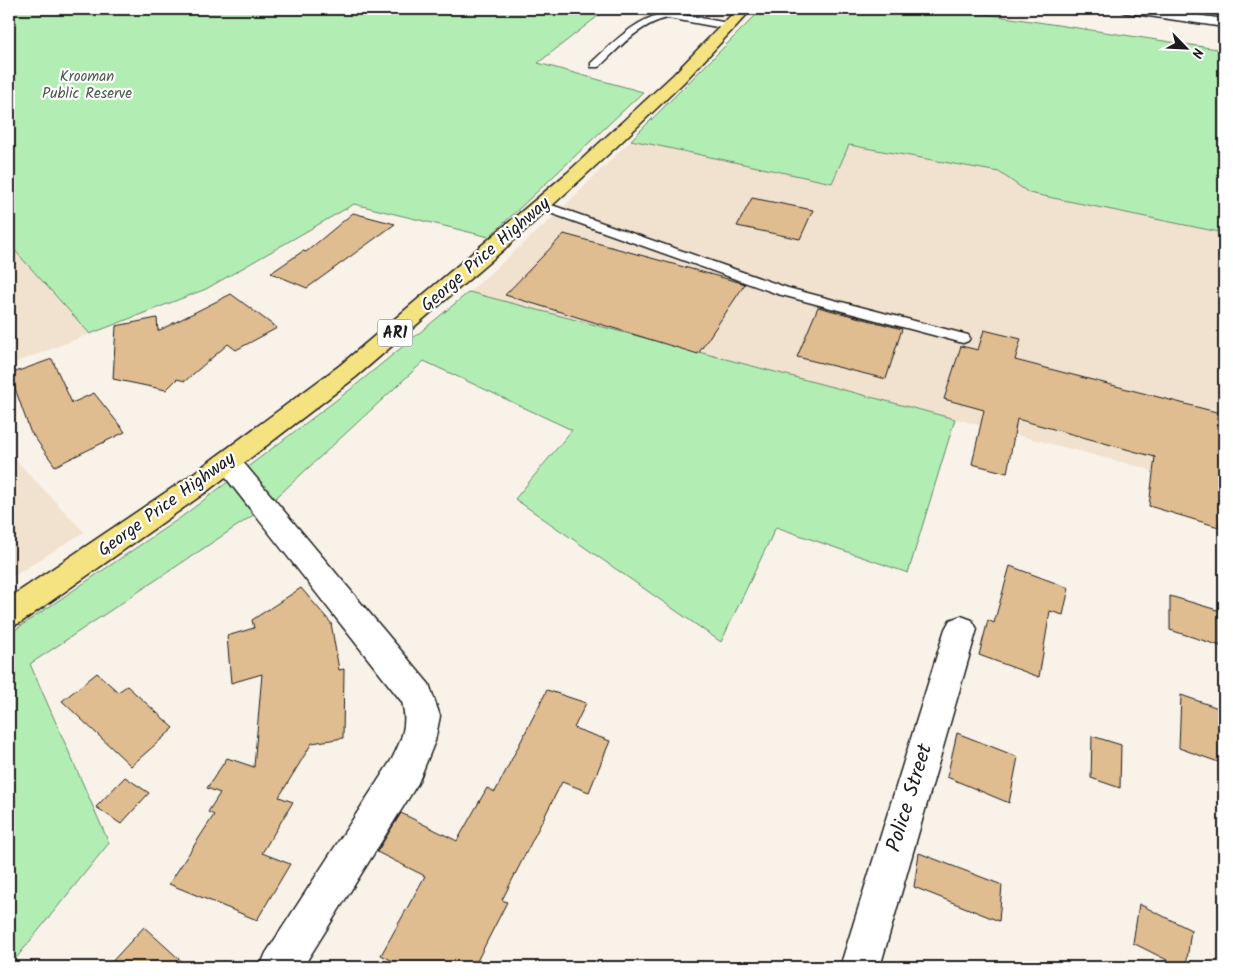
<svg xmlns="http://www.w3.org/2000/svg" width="1233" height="976" viewBox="0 0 1233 976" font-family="Kalam,sans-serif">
<rect width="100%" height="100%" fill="#f9f2e9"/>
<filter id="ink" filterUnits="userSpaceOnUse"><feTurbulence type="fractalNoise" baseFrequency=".02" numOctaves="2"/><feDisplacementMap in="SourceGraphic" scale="10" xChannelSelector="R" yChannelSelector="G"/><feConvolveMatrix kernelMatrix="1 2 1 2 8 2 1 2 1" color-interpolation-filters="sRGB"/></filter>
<g filter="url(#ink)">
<!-- built -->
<path fill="#f1e2cf" d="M631,140l201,43 16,-38 151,27 30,21 195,40v256l-755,-197 82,-73z
M9,244l81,90 -81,31z
M9,453l75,79 -75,47z"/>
<!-- green -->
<path fill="#b2eeb3" stroke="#678568" d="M9,9h598l-69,54 105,29 -154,145 -135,-33 -148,85 -116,45 -81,-90z
M762,9h189l273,41v183l-195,-40 -30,-21 -150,-27 -17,38 -201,-43z
M469,292l486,127 -47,154 -132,-46 -55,115 -206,-143 57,-69 -148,-69 -157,145 -237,158 79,179 -100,124v-333l171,-116 171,-129z"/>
<!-- building -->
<path fill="#dfbd91" stroke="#1c1c1c" d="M752,198l61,12 -13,29 -63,-13z
M353,213l42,11 -88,64 -36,-15 32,-22 3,1z
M564,234l178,49 3,1 -47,70 -193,-59z
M231,294l46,34 -41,22 -8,-6 -43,37 -8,-2 -11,11 -53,-11 3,-53 41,-8 1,13z
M818,307l84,22 -16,50 -89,-22z
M984,330l37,9 -6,21 209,54 -2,114 -73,-22 6,-49 -138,-38 -10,54 -35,-9 12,-54 -40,-11 17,-53 17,4z
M52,359l20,44 22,-10 31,39 -70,34 -25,-35 -20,-57z
M1010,566l59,22 -6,27 -13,-4 -11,66 -60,-22 9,-35 6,3z
M301,588l30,35 8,47 5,-1 -1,69 -31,5 -33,54 14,5 -31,51 28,11 -33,56 -88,-36 45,-69 -6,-3 12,-19 -13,-5 20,-30 27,9 8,-93 -31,9 -4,-47 27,-8 -2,-8z
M1170,596l54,16v35l-54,-17z
M97,673l21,19 9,-6 47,42 -43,38 -69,-65z
M547,690l39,13 -12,25 36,13 -21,51 -27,-10 -60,118 5,2 -33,65h-69l-24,-12 44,-79 -48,-24 24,-39 56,28 30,-53 8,4z
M1181,695l43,15v54l-45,-16z
M957,733l61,24 -9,46 -62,-26z
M1092,736l29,9 -1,43 -29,-10z
M125,777l24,16 -28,31 -25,-17z
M919,853l83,32 -3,36 -85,-34z
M1139,904l52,26 -5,37h-5l-48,-24z
M144,927l44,40h-81z"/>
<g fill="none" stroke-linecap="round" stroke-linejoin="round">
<!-- service casing -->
<g stroke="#1c1c1c" stroke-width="3">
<path id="service" d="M668,12l60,11 5,3 -5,3 -60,-11c-29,6 -49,30 -69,49h-8v-4c24,-22 44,-44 77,-51z
M543,202l245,86 180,47 2,3 -2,3 -5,2 -185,-49 -239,-85 -2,-3 2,-3z"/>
</g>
<!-- minor casing -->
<g stroke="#1c1c1c" stroke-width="3">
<path id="minor" d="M1121,9h35l68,10v8l-96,-14 -5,-1z
M961,616l11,4 5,9 -97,338h-40l105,-338 5,-9z"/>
</g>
<!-- tertiary casing -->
<g stroke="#1c1c1c" stroke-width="3">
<path id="tertiary" d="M228,452l9,3 192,229 11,32 -5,25 -17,42 -115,184h-43l6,-14 126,-194c10,-20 16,-35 10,-57l-183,-233 -4,-7 4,-7z"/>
</g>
<!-- primary casing -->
<g stroke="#1c1c1c" stroke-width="3">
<path id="primary" d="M737,9h15l-68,73 -69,66 -106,97 -153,132 -150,115 -186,131 -11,4v-29l178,-120 152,-112 228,-193 106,-98z"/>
</g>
<!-- service -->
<use href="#service" fill="#fff" fill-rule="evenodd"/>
<!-- minor -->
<use href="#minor" fill="#fff" fill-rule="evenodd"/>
<!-- tertiary -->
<use href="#tertiary" fill="#fff" fill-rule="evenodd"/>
<!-- primary -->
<use href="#primary" fill="#f5e382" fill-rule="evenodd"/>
</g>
</g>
<g text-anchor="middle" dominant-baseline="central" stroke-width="4.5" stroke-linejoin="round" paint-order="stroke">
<!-- far-park labels -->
<g font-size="15" fill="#495b49" stroke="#fff">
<text x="87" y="77">Krooman<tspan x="87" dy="17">Public Reserve</tspan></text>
</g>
<!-- shield labels -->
<rect fill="#fff" stroke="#606060" stroke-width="1" x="377.5" y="319.5" width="35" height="27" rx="4"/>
<g font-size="16" font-weight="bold" fill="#1c1c1c">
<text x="395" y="333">AR1</text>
</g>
<!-- street labels -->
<g font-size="18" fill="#1c1c1c" stroke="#fff">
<text transform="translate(486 255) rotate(-41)">George Price Highway</text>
<text transform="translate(167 505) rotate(-36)">George Price Highway</text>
</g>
<!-- near-street labels -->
<g font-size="21" fill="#1c1c1c" stroke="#fff">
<text transform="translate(910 798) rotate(-73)">Police Street</text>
</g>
</g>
<!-- margin -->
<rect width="1233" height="976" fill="none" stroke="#fff" stroke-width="30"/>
<rect x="15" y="15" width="1203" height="946" fill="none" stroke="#1c1c1c" stroke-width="2" filter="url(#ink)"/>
<!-- north arrow -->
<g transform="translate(1186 48) rotate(114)" stroke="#ffffff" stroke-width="4" paint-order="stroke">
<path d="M0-4L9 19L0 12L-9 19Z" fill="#1c1c1c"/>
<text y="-8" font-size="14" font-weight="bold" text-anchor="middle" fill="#1c1c1c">N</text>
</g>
</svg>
